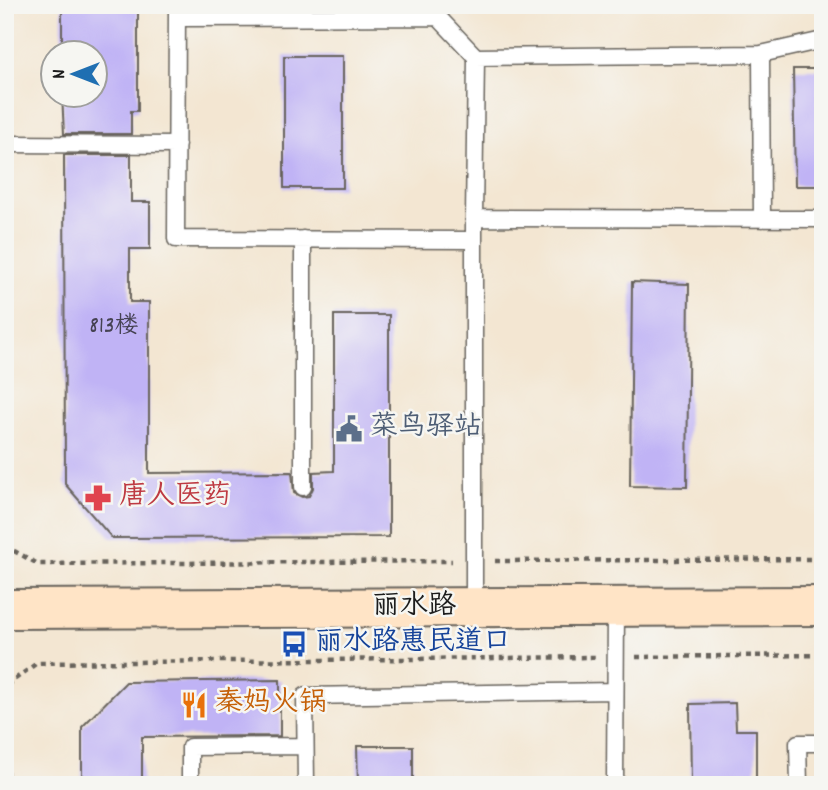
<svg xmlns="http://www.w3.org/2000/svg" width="828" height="790" viewBox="0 0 828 790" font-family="Dekko,'LXGW WenKai TC',sans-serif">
<rect width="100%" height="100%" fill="#f6f6f2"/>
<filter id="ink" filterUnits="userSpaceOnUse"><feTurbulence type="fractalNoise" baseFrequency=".0143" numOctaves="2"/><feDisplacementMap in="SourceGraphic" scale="14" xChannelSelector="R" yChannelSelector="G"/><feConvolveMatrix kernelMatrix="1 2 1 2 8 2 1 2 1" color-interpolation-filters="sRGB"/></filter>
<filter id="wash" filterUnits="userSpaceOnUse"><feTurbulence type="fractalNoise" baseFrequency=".00686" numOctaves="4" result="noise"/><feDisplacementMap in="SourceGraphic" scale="28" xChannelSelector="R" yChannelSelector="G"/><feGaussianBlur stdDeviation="1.57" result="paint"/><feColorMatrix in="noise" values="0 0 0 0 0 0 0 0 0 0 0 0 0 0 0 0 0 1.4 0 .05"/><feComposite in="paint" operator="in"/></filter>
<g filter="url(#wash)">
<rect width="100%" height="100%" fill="#f3e6d2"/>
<g id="blocks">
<!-- building -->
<path fill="#c0b3f5" d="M62,5h76v106h-7v23h-67l-2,-40h32v-42h-32z
M284,56h59v132h-59z
M793,69h30v117h-28z
M64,155h67v47h19v47h-20v53h19v171l143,-1 2,21 8,4 7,-1 4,-8v-16l21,-1v-156h55v222l-277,1 -47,-54z
M632,282l57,2 -2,203 -57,-1z
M280,680v56l-138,1v48h-60v-58l44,-45z
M735,703l1,27h20v55h-65l-1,-81z
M357,746h56v39h-55z"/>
</g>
</g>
<g filter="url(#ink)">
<use href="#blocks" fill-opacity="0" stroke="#67635c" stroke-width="2"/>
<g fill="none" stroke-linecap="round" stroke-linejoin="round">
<!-- lane casing -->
<g stroke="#67635c" stroke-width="19">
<path id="lane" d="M177,5l-1,234 298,1
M438,5v12l38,40 -2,161
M177,18l261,-1
M761,54l1,165
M476,57l285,-3 62,-14
M5,144l172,1
M303,239v248
M474,607v-389l349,1
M190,785v-38l115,-1
M306,785l-1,-89 310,-5
M615,785l1,-178
M799,785l-1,-42h25"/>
</g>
<!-- secondary casing -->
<g stroke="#67635c" stroke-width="42">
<path id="secondary" d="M5,609l818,-3"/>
</g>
<!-- path -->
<path stroke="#67635c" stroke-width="4.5" stroke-dasharray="5 5" stroke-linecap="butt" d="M6,124l1,-119
M5,447l1,-283
M5,546l33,18 414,-3
M495,561l328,-2
M636,657l187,-2
M7,785v-100l30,-22 559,-6"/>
<!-- lane -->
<use href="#lane" stroke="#fff" stroke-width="16"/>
<!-- secondary -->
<use href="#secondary" stroke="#ffe4c6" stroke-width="38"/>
</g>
</g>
<!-- icons -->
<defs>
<g id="civic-bare" transform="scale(2.1)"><path d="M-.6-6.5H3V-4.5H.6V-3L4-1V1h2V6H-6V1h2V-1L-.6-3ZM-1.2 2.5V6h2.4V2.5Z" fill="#5c6f8a" stroke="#f6f6f2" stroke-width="2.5" paint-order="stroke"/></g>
<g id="pharmacy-bare" transform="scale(2.1)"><path d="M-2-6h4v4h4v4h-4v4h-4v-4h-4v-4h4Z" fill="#e0444e" stroke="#f6f6f2" stroke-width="2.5" paint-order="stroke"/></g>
<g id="bus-bare" transform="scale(2.1)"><path d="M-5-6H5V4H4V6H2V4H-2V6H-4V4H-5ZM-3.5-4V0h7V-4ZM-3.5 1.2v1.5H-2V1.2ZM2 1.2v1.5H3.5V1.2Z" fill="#1a4fb4" stroke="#f6f6f2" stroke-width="2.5" paint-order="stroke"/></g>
<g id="restaurant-bare" transform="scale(2.1)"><path d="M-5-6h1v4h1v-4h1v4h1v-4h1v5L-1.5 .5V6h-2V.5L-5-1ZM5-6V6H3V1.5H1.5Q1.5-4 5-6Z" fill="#e8710a" stroke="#f6f6f2" stroke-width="2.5" paint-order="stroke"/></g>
</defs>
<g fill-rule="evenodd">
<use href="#civic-bare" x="349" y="429"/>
<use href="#pharmacy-bare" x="98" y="498"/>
<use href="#bus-bare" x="294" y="644"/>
<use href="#restaurant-bare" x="194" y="705"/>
</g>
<g text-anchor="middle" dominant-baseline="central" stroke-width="5" stroke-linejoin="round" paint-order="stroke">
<!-- number labels -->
<g font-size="24" fill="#454252">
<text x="114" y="327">813楼</text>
</g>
<!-- service labels -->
<g font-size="28" fill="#4e5e75" stroke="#f6f6f2" text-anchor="start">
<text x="370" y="429">菜鸟驿站</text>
</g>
<!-- health labels -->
<g font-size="28" fill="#be3a42" stroke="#f6f6f2" text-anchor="start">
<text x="119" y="498">唐人医药</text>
</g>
<!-- street labels -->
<g font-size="28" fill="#1c1c1c" stroke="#f6f6f2">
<text x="414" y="608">丽水路</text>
</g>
<!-- transit labels -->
<g font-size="28" fill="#164399" stroke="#f6f6f2" text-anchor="start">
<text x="315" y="644">丽水路惠民道口</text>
</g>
<!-- food labels -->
<g font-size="28" fill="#c56008" stroke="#f6f6f2" text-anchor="start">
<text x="215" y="705">秦妈火锅</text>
</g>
</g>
<!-- margin -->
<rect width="828" height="790" fill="none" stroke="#f6f6f2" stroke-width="28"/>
<!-- north arrow -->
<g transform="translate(74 74) rotate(270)"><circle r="33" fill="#f6f6f2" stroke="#9f9f9c" stroke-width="2"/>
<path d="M0-5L12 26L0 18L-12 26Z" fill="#1f6fb2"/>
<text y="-10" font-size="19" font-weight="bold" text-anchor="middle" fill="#1c1c1c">N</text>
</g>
</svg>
